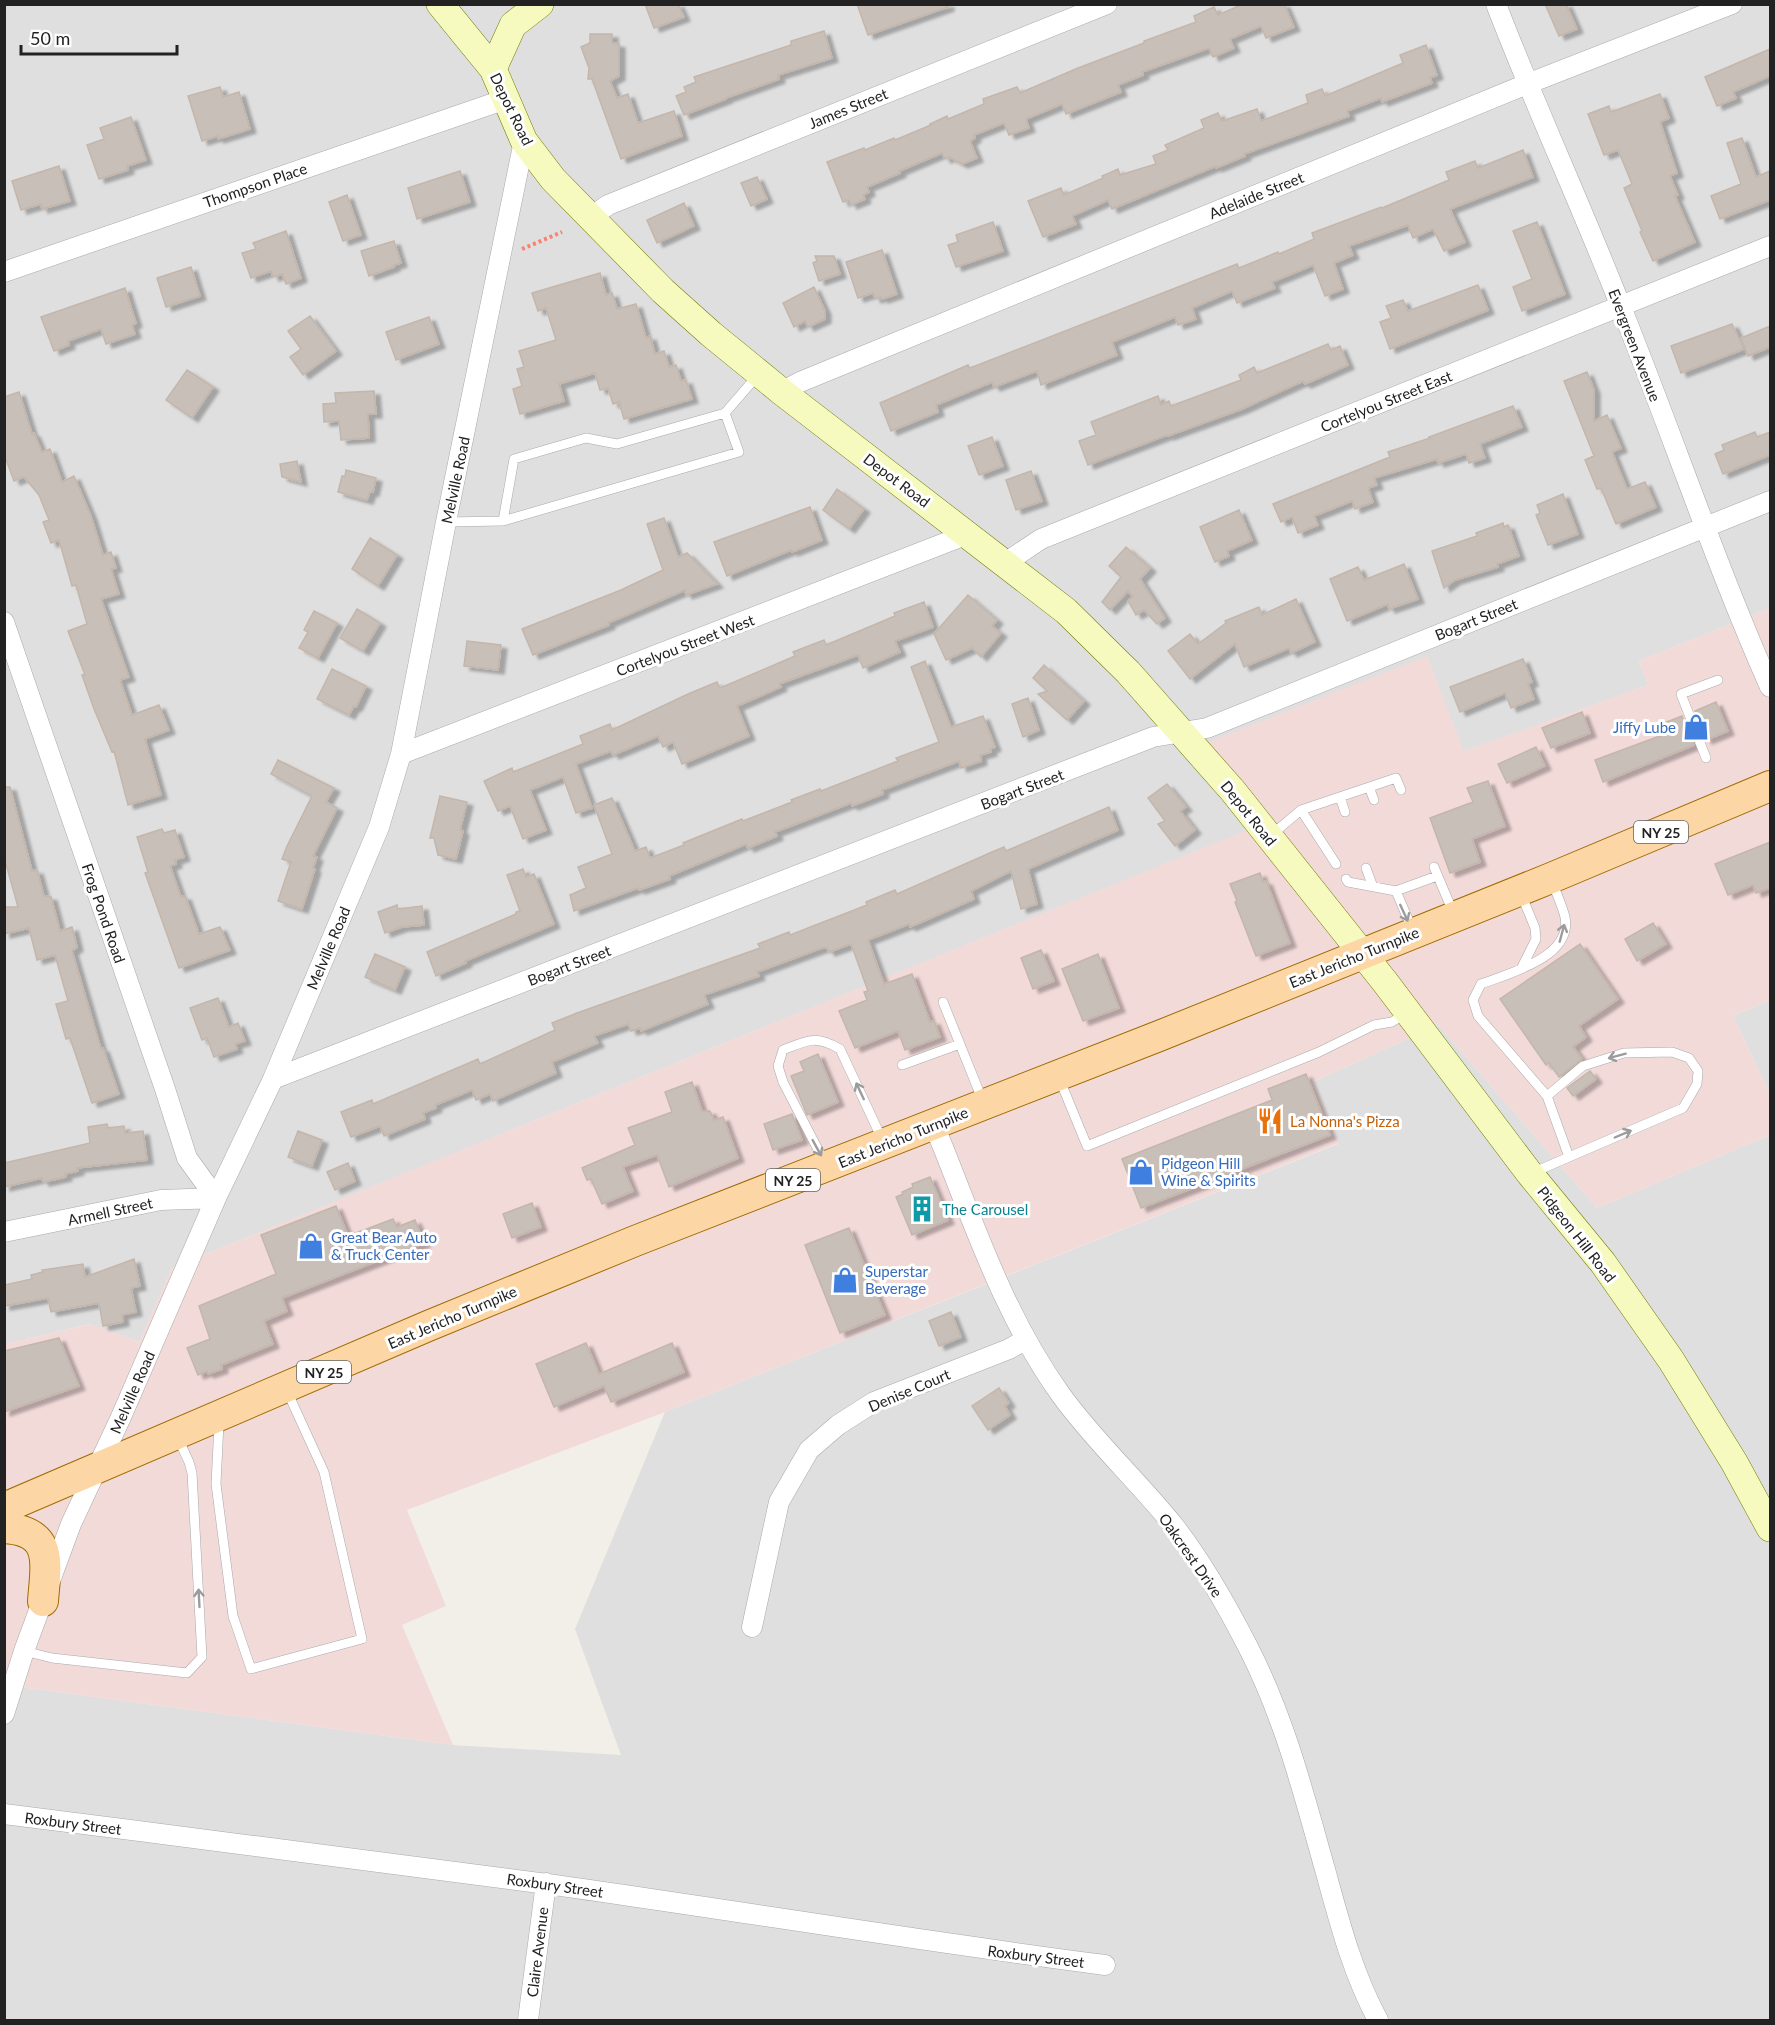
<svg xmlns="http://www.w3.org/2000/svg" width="1775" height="2025" viewBox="0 0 1775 2025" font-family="Lato,sans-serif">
<defs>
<filter id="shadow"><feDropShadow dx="6" dy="4" stdDeviation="1.5" flood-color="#0004"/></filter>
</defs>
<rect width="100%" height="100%" fill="#f2efe9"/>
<!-- residential -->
<path fill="#e0dfdf" d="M4,5h1766v603l-131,53 9,24 -375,135 -1101,448 -33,74 -49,-18 -85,20z
M1770,1000v94l-37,-78z
M1438,1025l159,183 173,-73v885h-1765v-335l448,60 168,10 -46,-126 90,-217 673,-268 -25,-62z"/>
<!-- commercial -->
<path fill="#f2dad9" d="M1770,608v392l-37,16 37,78v41l-173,73 -159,-183 -125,57 26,61 -674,269 -258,98 39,96 -44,19 51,120 -448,-60v-341l86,-20 48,18 33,-74 1100,-448 -66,-77 221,-87 37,95 184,-66 -9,-24z"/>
<!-- building -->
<path fill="#c7bfb8" stroke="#c4b6ab" stroke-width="1.5" filter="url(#shadow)" d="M645,4h33l6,13 -30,11z
M857,4h91v3l-80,28z
M1284,4l10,23 -28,11 -5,-12 -31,13 4,9 -21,9 -4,-9 -67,24 1,3 -25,10 3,7 -55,22 -4,-10 -36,15 3,9 -20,7 -5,-12 -30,12 1,3 -5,3 7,17 -15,6 -13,-7 -4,2 -3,-6 -43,18 1,2 -33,14 2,5 -6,3 2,4 -14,6 -2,-5 -6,2 -16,-40 37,-14 1,2 29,-12 1,2 36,-15 -1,-1 17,-8 1,3 36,-15 -1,-5 34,-12 3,6 58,-25 66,-25v-2l52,-19 -2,-6 20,-9 4,8 23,-10z
M1545,4h21l11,25 -18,7z
M824,31l8,27 -54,17 1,4 -53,19v1l-42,16 -8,-19 10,-4 -2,-5 12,-5 -2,-5 97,-32v-4z
M590,34h22v9l7,1v32l-9,5 7,17 11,-4 10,29 36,-12 8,25 -61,23 -29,-80h-4l1,-11 -8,-21 9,-4z
M1426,45l11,30 -7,3 2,5 -50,19 -1,-4 -34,13 2,5 -105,38 1,2 -29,12v-2l-104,43 -4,-9 -36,16 4,8 -33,13 -15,-36 33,-13 3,7 39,-17 -1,-2 16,-7 2,6 36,-11 -3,-8 15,-6 -3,-5 39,-17 -3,-8 17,-7 4,8 35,-12 4,12 47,-18 -2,-8 16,-6 3,7 78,-33 -3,-8z
M1770,49v27l-37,16 3,6 -19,8 -12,-29z
M220,87l3,10 16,-5 11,37 -32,10v-3l-16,5 -14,-45z
M1660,94l9,24 -9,4 17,51 -7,3 8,19 -3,1 20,46 -42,19 -13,-29 2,-1 -18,-43 8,-4 -14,-34 -14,5 -16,-41 21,-8 2,6z
M131,117l15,43 -19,6 1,4 -29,9 -12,-34 17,-6 -4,-11z
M1742,138l14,39 14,-6v29l-50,19 -9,-23 30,-12 -14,-41z
M1523,150l10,27 -83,32 15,33 -21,9 -11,-22 -20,9 -5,-13 -59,21 4,9 -19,8 9,26 -18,7 -12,-31 -41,17 3,6 -38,15 -5,-12 -40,17 4,11 -18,6 -3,-8 -63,25 5,13 -76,30 -4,-14 -43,16 -2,-5 -56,23 2,7 -47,19 -11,-28 88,-38 2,3 267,-104 2,4 39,-16 1,2 35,-15 -2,-6 69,-26 1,1 67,-28 -3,-8 29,-11 3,7z
M59,166l11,35 -28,8 -1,-5 -20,6 -9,-29z
M460,171l10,31 -53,17 -9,-31z
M757,177l10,22 -16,7 -10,-23z
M347,195l14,40 -18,6 -14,-39z
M684,203l10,23 -37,17 -10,-23z
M993,222l10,29 -47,16 -8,-22 10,-3 -2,-7z
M1537,222l28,72 -43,17 -9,-24 19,-8 -19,-48z
M286,231l15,47 -15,6 -4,-10 -9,3 -2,-6 -20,7 -9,-25 14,-4 -3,-6z
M394,241l7,22 -7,2v2l-25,9 -8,-25z
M882,250l15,44 -15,5 -1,-2 -6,2 -2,-6 -15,5 -12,-36z
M815,256h19l6,18 -21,7 -6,-18 4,-2z
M191,267l9,29 -34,11 -9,-29z
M600,273l6,22 6,-2 5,16 19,-5 10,34 4,-2 5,18 9,-3 5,16 7,-2 5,16 5,-1 6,19 -68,20 -5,-17 -6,2 -5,-16 -8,2 -5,-17 -36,11 5,17 -44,13 -7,-25 9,-3 -5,-17 7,-2 -5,-16 37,-11 -10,-32 -8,3 -6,-18z
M1478,285l10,25 -98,39 -10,-27 11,-4 -5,-12 17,-6 5,11z
M814,287l11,24v8l-17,8 -3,-6 -11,6 -11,-24z
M125,288l11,35 -4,2 3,9 -29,10 -5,-15 -33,12 1,4 -15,6 -13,-34z
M310,316l26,35 -33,24 -13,-18 11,-8 -13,-18z
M429,317l10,27 -43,16 -10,-28z
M1732,324l12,25 -63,24 -10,-27z
M1770,326v21l-22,9 -7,-18z
M1328,344l3,6 9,-4 8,19 -43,19 -2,-3 -61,28 -74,27 -1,-1 -79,30 -9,-24 17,-6 -5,-13 67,-26 3,9 8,-4 2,5 70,-26 -2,-5 15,-8 3,6z
M187,370l26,17 -21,31 -26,-18z
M1587,372l7,18v31l13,-6 14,33 -9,4 15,37 18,-7 11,25 -40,17 -15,-36 -4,1 -12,-29 9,-4 -30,-75z
M374,391l2,23h-8l1,24 -28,2 -2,-19 -15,1 -1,-18 13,-1 -1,-10z
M19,392l13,42 2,-1 8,19 8,-3 12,33 12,-6 17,40 12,39 8,-3 5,16 -5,1 8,25 -18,5 28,78 -9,3 12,35 27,-10 10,25 -24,9 16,56 -33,10 -14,-54 -2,1 -18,-43 -12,-34h3l-17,-44 19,-7 -11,-39 -4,1 -13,-46 -8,3 -8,-21 6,-2 -10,-25 -15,-18 -10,4 -10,-27v-57z
M1513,406l9,21 -42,17 5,14 -16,5 -3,-9 -28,9 -1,-4 -63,19 3,7 -9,3 5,14 -18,7 -3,-8 -38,15 4,9 -20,8 -6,-16 -11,5 -8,-18 117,-47 -2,-5 42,-14 -1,-1z
M1755,432l2,5 13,-5v23l-47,19 -8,-20 9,-4 -2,-5z
M992,437l11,29 -24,9 -11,-29z
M297,461l4,21 -19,-5 -2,-13z
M346,470l30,8 -3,14h-3l-3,8 -29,-8 4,-16h3z
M1031,471l11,30 -26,9 -10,-30z
M837,489l27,20 -15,20 -26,-19z
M1563,494l15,40 -30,11 -12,-30 4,-2 -3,-8z
M810,507l12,33 -30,12 -1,-2 -64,26 -13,-34z
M1239,510l13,30 -25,11 2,5 -14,6 -15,-35z
M664,518l14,39 9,-4 30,31 -31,11 -1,-5 -77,33 1,2 -76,30 -11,-26 99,-39 42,-20 -16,-46z
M1503,523l1,4 4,-2 11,31 -22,8 1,3 -43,13 -11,8 -12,-37 45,-15 -1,-3z
M370,538l27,17 -19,31 -26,-17z
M1126,547l24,21 -10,11 25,39 -8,6 -13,-14 -8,5 -8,-14 5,-4 -5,-6 -18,19 -8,-8 19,-25 -12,-11z
M1404,564l14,35 -29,10 -1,-5 -41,17 -17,-42 28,-12 6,13z
M968,595l29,25 -5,6 9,7 -20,24 -9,-9 -26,12 -12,-26z
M1296,599l19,43 -24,11 -2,-5 -45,19 -9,-23 -45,35 -22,-28 22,-17 8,10 28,-21 -1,-2 34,-14 3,8z
M924,602l9,25 -38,14 5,11 -37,16 -5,-13 -79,29 2,3 -44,19 12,30 -67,28 -9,-22 -10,5 -5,-11 -45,19 -2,-4 -35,13 16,44 -16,5 -13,-36 -33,13 16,40 -23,9 -13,-33 -12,5 -14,-30 28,-13 1,4 70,-28 -3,-8 30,-12 2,6 76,-36 29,-12 3,6 75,-32 -2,-4 31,-12 2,5 69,-29 -1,-3z
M357,609l23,14 -17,28 -23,-13z
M314,611l23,12 -19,35 -19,-10 9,-16 -4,-2z
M467,641l34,4 -3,25 -34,-4z
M1523,659l9,23 -4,2 6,15 -23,9 -6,-15 -45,19 -10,-25z
M925,661l26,66 32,-11 12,31 -5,2 1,3 -11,3 1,6 -20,7 -2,-7 -77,29 1,4 -31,12 -1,-3 -76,29 2,4 -29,12 -2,-4 -77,32 1,3 -31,11 -1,-2 -64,23 -4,-16 16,-7 -8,-21 34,-13 -18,-49 18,-7 23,53 11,-4 4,11 34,-13 -1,-2 59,-24 1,2 49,-19 -1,-2 29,-11 1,2 77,-30 -2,-3 43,-16 -28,-75z
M1044,665l40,36 -17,19 -29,-26 9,-3 -14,-13z
M332,669l34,17 -10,21 -2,-1 -5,9 -32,-16z
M1028,698l11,32 -16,7 -11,-33z
M1716,702l12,29 -22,9 -11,-29z
M1582,712l8,21 -39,15 -9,-20z
M1682,716l12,29 -91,37 -8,-22 73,-27 -4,-10z
M1536,747l9,19 -38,17 -9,-19z
M278,760l56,28 -8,14 11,6 -24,48 4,1 -4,11 2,1 -13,40 -24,-8 13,-39 -9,-3 5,-13 25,-50 -41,-22z
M1488,781l17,45 -33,13 8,23 -30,11 -20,-55 43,-16 -6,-14z
M1167,784l19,23 -6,4 15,19 -20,16 -17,-22 7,-3 -17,-23z
M4,787h6l22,84 5,-1 7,26 7,1 9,34 12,-4 5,20 -5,4 29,98 2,-1 16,46 -27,9 -22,-65 -4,1 -10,-35 12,-3 -13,-46 -18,5 -8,-32 -25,6v-27h14l-14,-50z
M440,796l27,6 -7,28 3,1 -7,28 -18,-4 -4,-17h-4z
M1109,807l9,23 -90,39 9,35 -16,5 -10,-38 -40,20 3,8 -64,28 -1,-3 -41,16 16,44 28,-10 18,48 4,-1 6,16 -35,13 -7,-19 -43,17 -16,-37 28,-11 -3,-8 4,-1 -17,-47 -22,8 -2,-4h-5l-65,24 2,4 -55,19 4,9 -67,27 -1,-3 -9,3 -3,-7 -34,12 4,7 -46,19 4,11 -63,28 -3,-7 -14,6 -4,-10 -37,15 1,3 -13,5 2,6 -41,17 -4,-10 -29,11 -10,-25 31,-12 1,4 105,-45 2,5 75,-34 -3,-7 25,-10 183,-65 -2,-4 31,-12 1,3 77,-30 -1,-3 29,-12 2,4 95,-42 12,-5 2,4z
M162,829l2,4 11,-3 9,27 -9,3 1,4 -6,2 11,31 4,-1 14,38 21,-7 10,23 -51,18 -34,-95 3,-1 -11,-35z
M1770,842v46l-14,5 -3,-8 -25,10 -13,-31z
M523,869l3,8 8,-3 20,50 -89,37 1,2 -30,13 -9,-24 89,-38v-2l4,-1 -13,-36z
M1260,873l3,9 3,-1 24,62 -34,13 -21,-54 2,-1 -7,-17z
M397,905l1,4 24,-3 2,19 -22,2 -17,6 -7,-21z
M1653,923l13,21 -29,17 -12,-22z
M1580,944l38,55 -39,27 7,11 -13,10 9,12 -23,18 -10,-14 -3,2 -46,-66z
M1041,950l13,31 -21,8 -12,-31z
M375,954l30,13 -10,23 -30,-13z
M1098,954l21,54 -36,13 -21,-52z
M218,998l11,29 9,-4 7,18 -10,3 2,5 -23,8 -7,-19 -5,2 -12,-32z
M818,1054l20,48 -31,13 -16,-39 13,-5 -4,-9z
M1590,1071l6,8 -23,17 -6,-8z
M1306,1074l24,61 -189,73 -19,-49 150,-59 -4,-11z
M692,1082l10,29h8l4,9 9,-3 15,41 -69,29 -12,-32 -34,12 10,24 -31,13 -11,-25 -4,1 -5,-12 53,-23 -7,-17 44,-16 -7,-20z
M792,1114l10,26 -29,10 -9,-26z
M107,1124l1,4 16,-2 1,7 18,-2 4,29 -70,8 1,3 -13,3 1,3 -23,5 -1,-4 -38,9v-24l86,-20 -2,-16z
M298,1131l24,9 -10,26 -24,-9z
M348,1163l7,18 -20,9 -8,-18z
M930,1177l18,43 -36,15 -16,-38 7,-3 -1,-2 11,-5 -1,-3z
M532,1203l9,24 -29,11 -9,-24z
M336,1206l12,30 45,-17 4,8 18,-7 9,23 -142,55 5,13 -23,10 9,23 -52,21 1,4 -14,5 -1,-3 -9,4 -11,-27 23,-9 -11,-33 77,-32 -15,-39z
M849,1228l36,87 -45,18 -35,-88z
M134,1259l6,27 -9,2 5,24 -14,3 1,7 -20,4 -4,-23 -48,9 -3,-14 -44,8v-21l28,-6 -1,-4 12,-3 -1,-2 41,-6 2,13z
M951,1312l10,25 -22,9 -10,-25z
M59,1338l20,48 -75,26v-61z
M586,1343l13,31 73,-31 12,29 -73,30 -7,-16 -50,21 -18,-43z
M999,1388l10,15 -4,3 5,9 -22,15 -16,-24z"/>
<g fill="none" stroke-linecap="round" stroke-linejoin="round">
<!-- lane casing -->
<g stroke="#a9a9a9" stroke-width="10">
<path id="lane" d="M503,521l236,-69 -14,-39
M446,522l57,-1 11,-62 72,-21 31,6 108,-31 32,-37
M1706,758l-25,-64 37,-14
M1369,787l5,13
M1340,797l5,15
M1301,810l35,54
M1270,836l31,-26 95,-32 5,12
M1434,867l19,45
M1366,868l7,19
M1346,879l2,3 48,9 41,-15
M1396,891l17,40
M1521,969l15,-30 -1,-11 -14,-34
M943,1002l39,97
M902,1065l58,-21
M1059,1078l28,68 232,-94 55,-27 18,-3 13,-8
M1547,1096l36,-30 41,-13 48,-1 17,6 9,13 -1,13 -14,24 -114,49
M825,1163l-42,-81 -5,-16 5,-16c25,-10 32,-15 57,-1l42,90
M1532,1173l37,-16 -22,-61 -69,-80 -5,-16 8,-16c29,-11 92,-27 84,-67 -3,-12 -9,-24 -13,-36
M219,1423l-3,61 17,132 18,53 111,-30 -38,-167 -37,-81
M24,1651l28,7 135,15 15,-16 -10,-184 -3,-11 -11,-24"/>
</g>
<!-- street casing -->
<g stroke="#a9a9a9" stroke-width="21">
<path id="street" d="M1496,4c39,102 85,201 125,303 51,126 94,256 149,380
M591,217l17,-12 499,-201
M4,272l502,-173
M782,392l18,-10 727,-298 205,-80
M1005,563l36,-24 729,-293
M4,622l161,467 22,69 29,40
M401,754l567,-220
M273,1079l880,-342 54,-9 563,-227
M934,1125c38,92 68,188 127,270 34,47 77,86 113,131 29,37 53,80 74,121 37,72 56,148 78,226 14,51 27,101 52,147
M4,1232l157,-32 55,-2
M752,1627l27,-125 30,-52 29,-25 36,-23 135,-53 16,-9
M4,1714l20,-63 47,-127 50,-107 95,-219 57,-119 106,-252 22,-73 45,-232 78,-381
M4,1814c181,23 362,45 543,70 186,26 371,57 558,81
M528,2020l18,-137"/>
</g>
<!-- secondary casing -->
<g stroke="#707d05" stroke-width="28">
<path id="secondary" d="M440,4l53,65 31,72 29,38 110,112 48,43 71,58 284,219 62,61 105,119 152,191 145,192 73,89 68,97 63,102 36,66
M493,69l20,-44 27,-21"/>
</g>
<!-- primary casing -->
<g stroke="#a06b00" stroke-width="32">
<path id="primary" d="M4,1508l424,-182 207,-85 524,-205 392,-158 219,-92
M4,1528c50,3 42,35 39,73"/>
</g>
<!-- path -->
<path stroke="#fa8072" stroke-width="4" stroke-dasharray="3 3" stroke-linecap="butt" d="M522,249l40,-17"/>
<!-- lane -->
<use href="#lane" stroke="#fff" stroke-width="9"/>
<!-- street -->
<use href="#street" stroke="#fff" stroke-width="20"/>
<!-- secondary -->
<use href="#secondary" stroke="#f7fabf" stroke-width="27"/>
<!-- primary -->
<use href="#primary" stroke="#fcd6a4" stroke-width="30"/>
</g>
<!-- one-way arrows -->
<defs><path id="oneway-shaft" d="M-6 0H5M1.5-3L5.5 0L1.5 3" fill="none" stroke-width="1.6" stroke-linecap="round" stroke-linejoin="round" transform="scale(1.5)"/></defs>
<g stroke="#9c9c9c">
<use href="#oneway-shaft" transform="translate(1404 913) rotate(65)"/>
<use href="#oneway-shaft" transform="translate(1562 933) rotate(-75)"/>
<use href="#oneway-shaft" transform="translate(1617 1056) rotate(165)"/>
<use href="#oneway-shaft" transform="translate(860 1091) rotate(-115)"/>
<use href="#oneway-shaft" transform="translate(1623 1134) rotate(-23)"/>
<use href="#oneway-shaft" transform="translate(817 1148) rotate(61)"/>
<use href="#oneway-shaft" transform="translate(199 1598) rotate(-93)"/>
</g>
<!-- icons -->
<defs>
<g id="shop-bare" transform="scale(2.07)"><path d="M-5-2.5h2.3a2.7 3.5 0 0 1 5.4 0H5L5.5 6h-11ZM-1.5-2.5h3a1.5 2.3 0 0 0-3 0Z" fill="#3f7fe0" stroke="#fff" stroke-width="2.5" paint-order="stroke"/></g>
<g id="restaurant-bare" transform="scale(2.07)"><path d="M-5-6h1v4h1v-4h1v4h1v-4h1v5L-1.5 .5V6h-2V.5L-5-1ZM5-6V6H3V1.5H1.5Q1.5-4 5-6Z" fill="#e8710a" stroke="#fff" stroke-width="2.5" paint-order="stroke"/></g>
<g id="building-bare" transform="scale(2.07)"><path d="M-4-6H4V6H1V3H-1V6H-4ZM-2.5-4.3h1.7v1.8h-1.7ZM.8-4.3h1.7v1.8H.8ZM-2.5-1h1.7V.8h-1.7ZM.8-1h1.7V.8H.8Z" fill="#0f9aa8" stroke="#fff" stroke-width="2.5" paint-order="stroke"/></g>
</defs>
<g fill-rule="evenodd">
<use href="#shop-bare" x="1696" y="727"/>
<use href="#restaurant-bare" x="1270" y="1121"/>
<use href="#shop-bare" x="1141" y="1172"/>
<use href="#building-bare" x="922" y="1209"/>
<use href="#shop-bare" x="311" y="1246"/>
<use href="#shop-bare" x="845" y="1280"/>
</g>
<g text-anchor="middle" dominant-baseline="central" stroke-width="6" stroke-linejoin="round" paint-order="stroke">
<!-- shield labels -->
<g fill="#fff" stroke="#646464" stroke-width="1.5">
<rect x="1634" y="821" width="54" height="22" rx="4.5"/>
<rect x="766" y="1169" width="54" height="22" rx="4.5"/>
<rect x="297" y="1361" width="54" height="22" rx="4.5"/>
</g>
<g font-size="14" font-weight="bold" fill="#222">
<text x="1661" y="832">NY 25</text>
<text x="793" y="1180">NY 25</text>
<text x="324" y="1372">NY 25</text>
</g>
<!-- street labels -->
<g font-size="15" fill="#222" stroke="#fff">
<text transform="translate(848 108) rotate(-22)">James Street</text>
<text transform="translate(512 109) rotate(64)">Depot Road</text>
<text transform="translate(255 185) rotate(-19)">Thompson Place</text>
<text transform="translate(1256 195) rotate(-22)">Adelaide Street</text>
<text transform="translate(1635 345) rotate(69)">Evergreen Avenue</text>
<text transform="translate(1386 401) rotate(-22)">Cortelyou Street East</text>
<text transform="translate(455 480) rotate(-78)">Melville Road</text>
<text transform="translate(897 480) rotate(37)">Depot Road</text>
<text transform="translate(1476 619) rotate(-22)">Bogart Street</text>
<text transform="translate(685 645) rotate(-21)">Cortelyou Street West</text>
<text transform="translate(1022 789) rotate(-21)">Bogart Street</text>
<text transform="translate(1249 813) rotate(51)">Depot Road</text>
<text transform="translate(104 913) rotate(71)">Frog Pond Road</text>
<text transform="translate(328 948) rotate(-67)">Melville Road</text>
<text transform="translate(1354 957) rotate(-22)">East Jericho Turnpike</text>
<text transform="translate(569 965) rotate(-21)">Bogart Street</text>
<text transform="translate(903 1137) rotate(-22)">East Jericho Turnpike</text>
<text transform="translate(110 1211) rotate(-12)">Armell Street</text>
<text transform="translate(1577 1234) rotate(52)">Pidgeon Hill Road</text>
<text transform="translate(452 1317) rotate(-23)">East Jericho Turnpike</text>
<text transform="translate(909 1390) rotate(-23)">Denise Court</text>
<text transform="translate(132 1392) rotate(-66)">Melville Road</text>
<text transform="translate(1191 1555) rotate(55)">Oakcrest Drive</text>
<text transform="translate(73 1823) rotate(7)">Roxbury Street</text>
<text transform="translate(555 1885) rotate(8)">Roxbury Street</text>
<text transform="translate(537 1952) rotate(-83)">Claire Avenue</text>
<text transform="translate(1036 1956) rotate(7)">Roxbury Street</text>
</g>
<!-- shop labels -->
<g font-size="15" fill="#366cbe" stroke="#fff" text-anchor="start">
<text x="1676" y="727" text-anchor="end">Jiffy Lube</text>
<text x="1161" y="1163">Pidgeon Hill<tspan x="1161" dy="17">Wine &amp; Spirits</tspan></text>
<text x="331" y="1237">Great Bear Auto<tspan x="331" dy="17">&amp; Truck Center</tspan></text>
<text x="865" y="1271">Superstar<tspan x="865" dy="17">Beverage</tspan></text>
</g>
<!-- food labels -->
<g font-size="15" fill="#c56008" stroke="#fff" text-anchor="start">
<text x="1290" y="1121">La Nonna's Pizza</text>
</g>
<!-- culture labels -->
<g font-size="15" fill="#0d838f" stroke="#fff" text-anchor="start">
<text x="942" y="1209">The Carousel</text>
</g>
</g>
<!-- border -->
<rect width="1775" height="2025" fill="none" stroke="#222222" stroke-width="12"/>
<!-- scale -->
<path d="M21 45v9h156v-9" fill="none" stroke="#222222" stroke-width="3"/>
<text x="30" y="45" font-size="18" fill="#222222" stroke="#ffffff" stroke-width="4.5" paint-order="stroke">50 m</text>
</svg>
